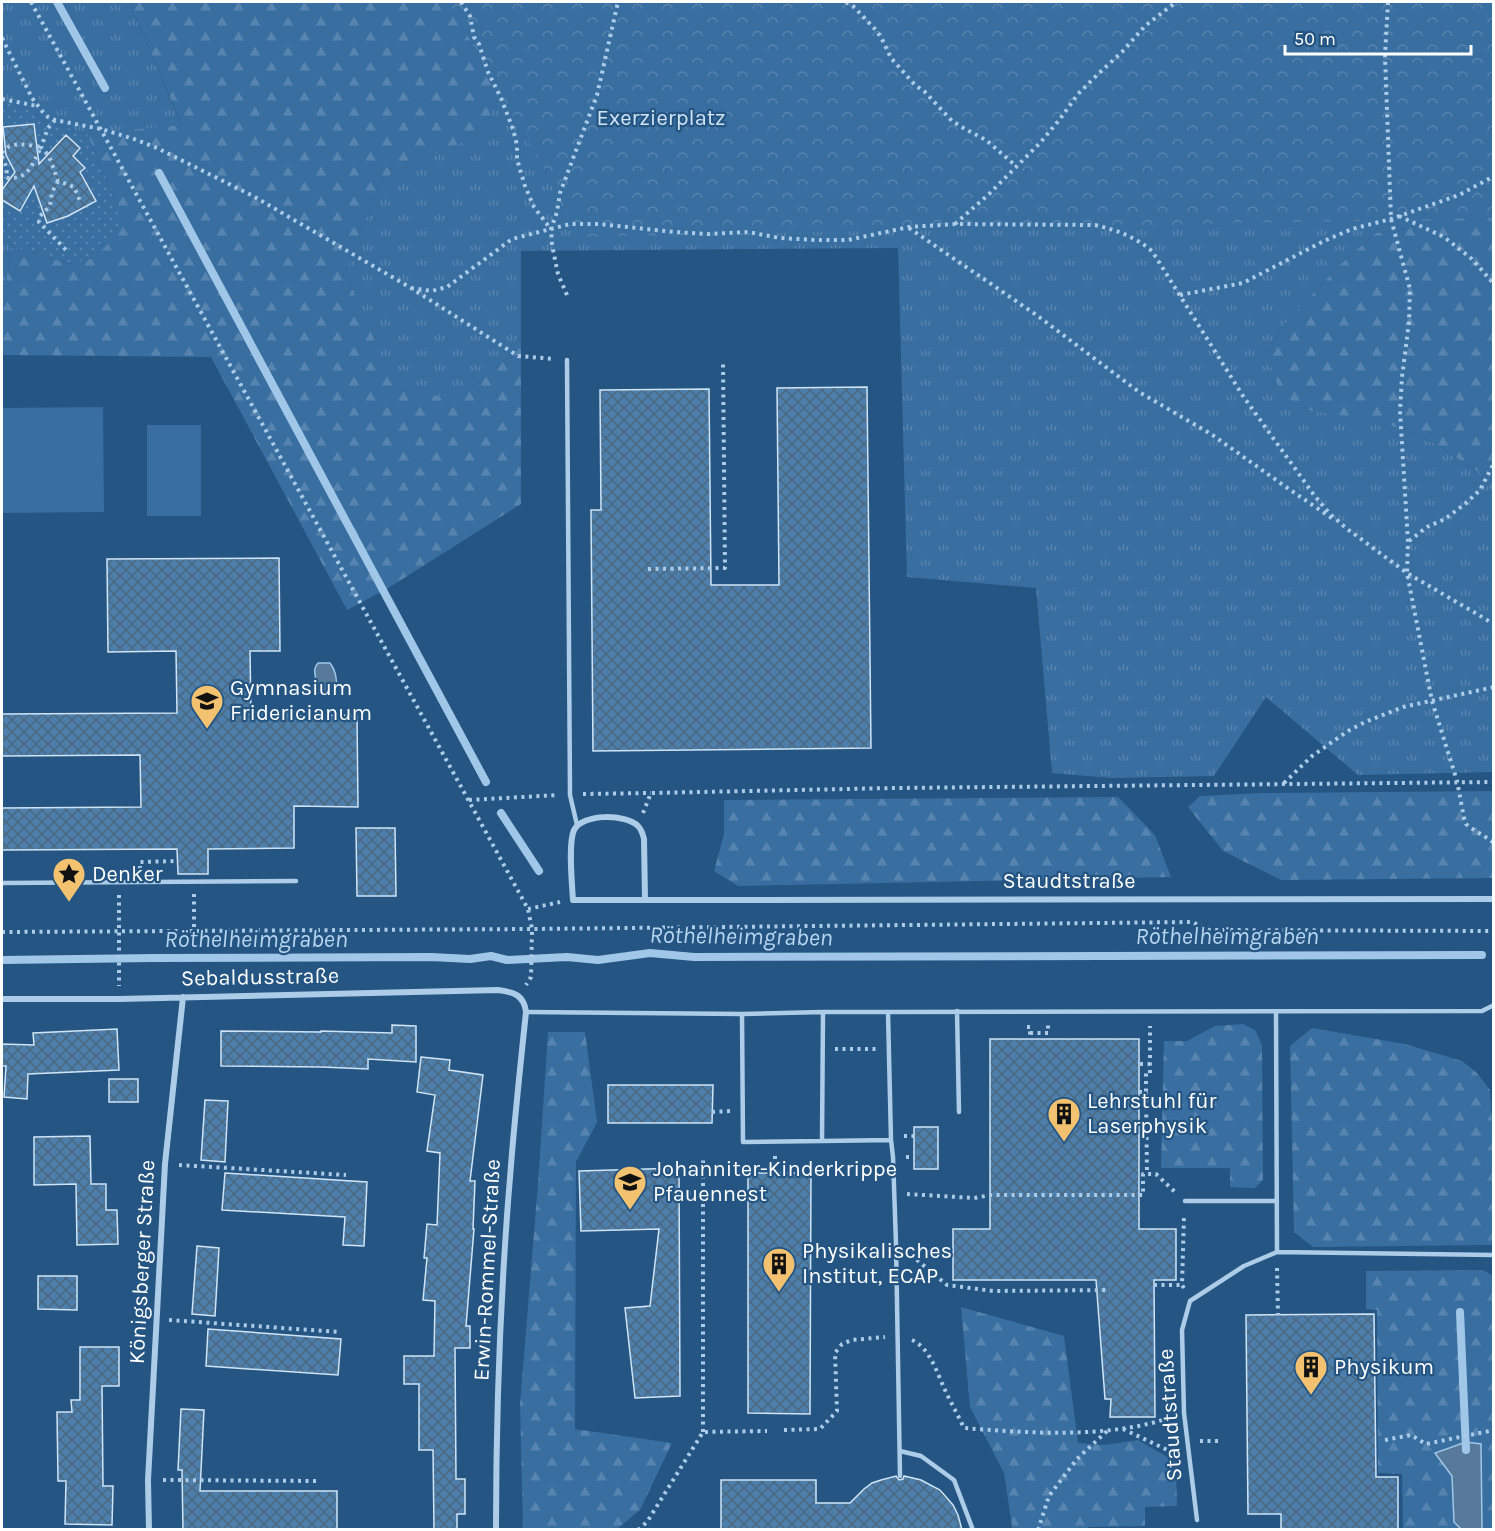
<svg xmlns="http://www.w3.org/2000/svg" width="1495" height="1531" viewBox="0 0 1495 1531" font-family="Karla,sans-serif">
<defs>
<pattern id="grass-tufts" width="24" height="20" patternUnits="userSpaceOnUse" patternTransform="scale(1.5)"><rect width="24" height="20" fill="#396ea0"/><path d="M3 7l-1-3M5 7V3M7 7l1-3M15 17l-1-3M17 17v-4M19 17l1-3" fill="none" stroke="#5784ae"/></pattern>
<pattern id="forest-firs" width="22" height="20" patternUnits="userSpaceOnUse" patternTransform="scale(1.5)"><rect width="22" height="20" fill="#396ea0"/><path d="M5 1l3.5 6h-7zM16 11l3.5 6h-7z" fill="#5784ae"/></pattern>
<pattern id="park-crowns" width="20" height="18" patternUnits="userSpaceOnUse" patternTransform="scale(1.5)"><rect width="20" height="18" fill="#396ea0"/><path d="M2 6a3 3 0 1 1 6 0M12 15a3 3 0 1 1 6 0" fill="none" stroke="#5784ae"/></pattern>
<pattern id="garden-dots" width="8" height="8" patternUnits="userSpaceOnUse" patternTransform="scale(1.5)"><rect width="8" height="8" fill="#396ea0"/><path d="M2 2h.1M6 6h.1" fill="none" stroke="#5784ae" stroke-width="1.8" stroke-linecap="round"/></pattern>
<pattern id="building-cross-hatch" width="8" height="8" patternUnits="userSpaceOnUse" patternTransform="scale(1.5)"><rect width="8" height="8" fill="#4c7fab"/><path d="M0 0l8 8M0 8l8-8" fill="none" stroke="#4c6880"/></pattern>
</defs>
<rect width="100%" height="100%" fill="#245583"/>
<!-- grass -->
<path fill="url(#grass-tufts)" d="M2,2h127l53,124 -95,8 -39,-12 -21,-14 -11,-4h-14z
M552,2h941l-27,184 -58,43 -32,4 -34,30 -41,43 -23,26 -10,26 95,61 44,11 32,16 38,25 16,21v280l-135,3 -92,-78 -52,79 -103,2 -59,-5 -16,-185 -129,-11 -9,-329 -377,3v96l-63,52 -63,-10 -50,-116 38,-95 96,-44z
M2,237l9,9 -5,38h-4z"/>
<!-- forest -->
<path fill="url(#forest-firs)" d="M129,2h423l-73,132 -96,44 -38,95 51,116 62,10 63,-52v157l-131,83 -43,23 -136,-253 -209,-2v-71h4l5,-38 58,18 25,-6 23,-54 -30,-70 95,-9z
M1493,172v320l-16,-21 -38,-25 -32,-16 -44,-11 -62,-10 -21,-18 -12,-33 10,-26 23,-26 41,-43 34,-30 32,-4 58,-43z
M1493,791v87l-212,2 -58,-29 -35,-44 12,-11 63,-3z
M1118,797l37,38 16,42 -433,9 -24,-15 10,-37v-34z
M1243,1024l12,6 7,15 1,135 -8,8 -25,-1v-19h-69l3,-127h23l28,-15z
M1312,1028l93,16 57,17 15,12 13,17 4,60v90l-3,5 -178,2 -19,-15 -4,-186z
M548,1032h37l12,90 -21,40 -1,267 97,14 -32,67 -23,19h-94l-3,-125 18,-220z
M1483,1270l10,6v253h-11l-1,-85 -46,9 17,23 2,46 7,7h-58l-1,-55 -24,-1 -1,-163 -11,-1v-38z
M961,1307l103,29 14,107 26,2 34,-5 38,22 1,44 -32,1v19l-57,1v3l-77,-1 1,-3 -8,-53 -34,-66z"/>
<!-- park -->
<path fill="url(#park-crowns)" d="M448,2h1045v216l-910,19z"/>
<!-- garden -->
<path fill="url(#garden-dots)" d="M2,104h14l11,4 21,14 39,12 30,70 2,21 -6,14 -19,19 -25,6 -58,-18 -9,-9z"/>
<!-- pitch -->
<path fill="#396ea0" d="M103,407l1,105 -102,1v-105z
M147,425h54v91h-54z"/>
<!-- water -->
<path fill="#57799a" stroke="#a1c7e8" stroke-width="1.5" d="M318,663h12c6,8 6,14 7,24 -7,7 -15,6 -24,5l-1,-5 4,-4c0,-8 -4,-13 2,-20z
M1466,1442l15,2 1,85h-21l-7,-7 -2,-46 -17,-23z"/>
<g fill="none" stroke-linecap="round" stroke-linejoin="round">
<!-- stream -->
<path stroke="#a1c7e8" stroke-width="8" d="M57,2l48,86
M159,173l327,609
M501,813l38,58
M2,960l152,-2 277,-1 39,2 21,-3 16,4 60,-3 31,3 52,-7 44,4 788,-2
M1460,1312l6,138"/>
</g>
<!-- building -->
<path fill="url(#building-cross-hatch)" stroke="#d0e4f6" stroke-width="1.5" d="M34,124l5,40 27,-29 14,13 -7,8 12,12 -5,4 16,29 -28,15 -21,7 -13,-37 -14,25 -18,-11v-10l13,-18 -9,-17 -3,-28z
M867,387l4,361 -278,3 -2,-241h10l-1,-120 109,-1 2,196h68l-2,-197z
M279,558l1,93h-30l1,61h43v4l63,-1 1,92 -64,-1v42l-86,1v25h-30l-1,-25 -175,1v-42l139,-1 -1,-52 -138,1v-42l175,-1 -1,-62 -68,1 -1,-93z
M356,828h39l1,68h-39z
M392,1025l24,1v36l-48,-3v10l-47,-2 -100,-1v-35l100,1v-1l71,2z
M117,1029l2,41 -91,4 -1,25 -23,-2 2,-31h-4v-22l32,1 -1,-12z
M990,1039h149v190h37v51h-22l1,137h-45l1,-18h-6l-9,-119h-143v-51h37z
M421,1057l29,3 -1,10 34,5 -13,106h5l-2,48h1l-8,97h4v22h-15l1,131h9v35h-8v16h-23l-1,-80h-14v-66h-15v-28h30l1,-55 -12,-1 4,-42h-3l3,-34 10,1 3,-72 -13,-2 8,-56 -18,-3z
M109,1079h29v23h-29z
M608,1085h105l-1,38h-104z
M205,1100l23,1 -3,61 -24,-2z
M914,1127h24v42h-24z
M90,1136l1,48h15v26h11l1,34 -41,1 -1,-61 -42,1v-48z
M679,1168l1,228 -45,2 -10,-90 25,-2 9,-77 -78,2 -2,-60z
M225,1173l142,9 -3,64 -21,-1 2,-28 -123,-7z
M748,1173h63l-1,241 -62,-1z
M197,1246l22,2 -4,68 -23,-2z
M38,1276h39v34l-39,-1z
M1374,1314l2,163h22v53h-117v-16h-33l-2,-199z
M208,1329l133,10 -3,36 -132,-9z
M80,1347h39v39h-17l1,100h10l-1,39 -47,-1 1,-43h-8l-1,-69h15l-1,-12h9z
M181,1409l23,1 -4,81h137v39h-154l-1,-60h-4z
M896,1476l3,4 4,-1 1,-3 17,4 19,10 13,15 5,10 4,15h-241v-50h95v23h34l14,-14 8,-6 9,-3z"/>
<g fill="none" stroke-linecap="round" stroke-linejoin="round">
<!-- path -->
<path stroke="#adcce7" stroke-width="4" stroke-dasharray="3 4.5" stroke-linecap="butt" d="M31,2l497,907 4,20 -1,48 -5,8
M461,2l9,14 4,21 5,7 9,28 13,26 12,31 4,16v14l8,27 9,21 16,21
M846,2l7,4 21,22 7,9 10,21 24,27 10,7 27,29 15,9 19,10 30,26
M1388,2l-3,54 6,163 19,70 -1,33 -7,55 -2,34 8,131 -1,31 25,128 25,80 7,37 2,6 5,4 16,10 7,5
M2,38l30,60 10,13 6,6 7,3 46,9 33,10 23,9 96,48 158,92 107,68 37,3
M2,99l35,7
M55,120l-7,8 -7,19 8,9 9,25 16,6 6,14
M2,153c8,-13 25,-8 39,-6 -10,20 -13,35 -39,30
M2,156c3,8 7,14 3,22
M58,181l-6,11 -2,14 -10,10 -1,6 27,28
M1399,216l45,21 28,22 22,25
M955,224l34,-30 51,-51 20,-24 18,-25 20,-20 24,-22 23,-26 31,-24
M909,228l126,86 104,78 72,42 75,53 47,32
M411,288l21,3 15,-4 65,-48 58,-15h29l75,8 34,2 40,-2 32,6 35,2h33l61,-13 46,-3 140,1c22,5 40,12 57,26l91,145 71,99 16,19 16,14 61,45 87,51
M567,295l-9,-21 -6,-29 -1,-16 6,-17 3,-19 37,-98 21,-93
M1180,295l63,-12 81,-42 28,-12 39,-10 68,-24 35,-19
M1409,541l18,-14 18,-8 20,-15 15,-14 14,-27
M648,569l77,-1 -2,-208
M1284,783l28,-27 36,-25 17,-9 38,-15 91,-20
M583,794l68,-1
M469,800l89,-5
M643,813l8,-20 244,-5 599,-6
M140,869v-7l38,-1
M194,894v38
M119,895v91
M528,909l32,-7
M2,932l530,-3 660,-7 17,8 285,1
M1027,1027h3v12
M1030,1033h18v-8
M835,1049h41
M1140,1064h10
M1139,1092h7v-19h4v-47
M1146,1092l1,82
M712,1112l18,-1
M904,1136h10
M775,1156v17
M906,1157h8
M179,1165l167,10
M680,1193h23v-35
M907,1194l67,4 17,-3h152v-21h13l20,19
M911,1255l36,30 46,6 117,-1
M1277,1268l1,47
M1154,1285h28
M1184,1288l-2,-3 2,-70
M169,1320l170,12
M912,1340c18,8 25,33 33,50 6,13 13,25 19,38 65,5 145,11 208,-11
M1123,1429l53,25
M784,1430l36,-1 17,-18 -2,-58 7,-9 10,-4 33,-3
M703,1432v-239
M1385,1440l26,-5 15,9 68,-14
M1200,1441h18
M163,1480l155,1
M638,1530l9,-8 56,-90 64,-1
M1038,1530l11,-34 28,-37 30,-28"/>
<!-- lane -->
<path stroke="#adcce7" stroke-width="4.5" d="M567,360l3,435 7,30
M2,883l294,-2
M957,1011l2,101
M526,1012l216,2 81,-2 -1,129 -79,1 -1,-128
M823,1012h65
M1276,1012l1,240
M891,1140l2,17 3,87 4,232
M822,1141l69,-1 -3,-128 594,-1 12,-6
M1185,1201h92
M900,1451l21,5 33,24 19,50
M1197,1520l-13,-107 -2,-83 8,-29 54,-35 33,-14 217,3"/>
<!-- street -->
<path stroke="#adcce7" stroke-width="6" d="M645,900l-1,-61c-1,-4 -2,-9 -6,-13 -12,-12 -55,-13 -64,4 -6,13 -2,54 -1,70h119l802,-1
M2,999h117l379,-9c16,2 26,5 28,22 -5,47 -10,94 -14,141 -11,125 -16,251 -16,377
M149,1530l-1,-50 17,-316 18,-167"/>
</g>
<!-- icons -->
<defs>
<g id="school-pin" transform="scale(1.725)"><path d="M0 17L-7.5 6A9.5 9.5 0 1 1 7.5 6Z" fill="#f2c270" stroke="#245583"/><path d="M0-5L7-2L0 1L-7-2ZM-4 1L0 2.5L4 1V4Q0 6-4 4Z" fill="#111"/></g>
<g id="sight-pin" transform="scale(1.725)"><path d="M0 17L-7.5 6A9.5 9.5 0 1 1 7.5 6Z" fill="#f2c270" stroke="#245583"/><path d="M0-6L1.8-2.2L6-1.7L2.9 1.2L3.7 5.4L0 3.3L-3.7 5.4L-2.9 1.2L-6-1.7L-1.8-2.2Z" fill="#111"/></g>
<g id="building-pin" transform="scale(1.725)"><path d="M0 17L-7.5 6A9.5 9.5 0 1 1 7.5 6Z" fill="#f2c270" stroke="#245583"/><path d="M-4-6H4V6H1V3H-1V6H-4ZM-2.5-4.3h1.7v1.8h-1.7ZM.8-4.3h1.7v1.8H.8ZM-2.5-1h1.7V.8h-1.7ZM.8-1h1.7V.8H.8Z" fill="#111"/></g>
</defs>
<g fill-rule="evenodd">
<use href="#school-pin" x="207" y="701"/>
<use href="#sight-pin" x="69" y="874"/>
<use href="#building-pin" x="1064" y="1114"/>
<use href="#school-pin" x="630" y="1182"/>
<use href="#building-pin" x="779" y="1264"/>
<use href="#building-pin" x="1311" y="1367"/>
</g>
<g text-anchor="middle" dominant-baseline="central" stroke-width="4.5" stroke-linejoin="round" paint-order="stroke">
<!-- park labels -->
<g font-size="22" fill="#d0e4f6" stroke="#245583">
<text x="661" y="118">Exerzierplatz</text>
</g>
<!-- poi labels -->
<g font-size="22" fill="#fff" stroke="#245583" text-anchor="start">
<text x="230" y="688">Gymnasium<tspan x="230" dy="25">Fridericianum</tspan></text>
<text x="92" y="874">Denker</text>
<text x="1087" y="1101">Lehrstuhl für<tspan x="1087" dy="25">Laserphysik</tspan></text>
<text x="653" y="1169">Johanniter-Kinderkrippe<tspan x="653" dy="25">Pfauennest</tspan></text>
<text x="802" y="1251">Physikalisches<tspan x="802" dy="25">Institut, ECAP</tspan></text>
<text x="1334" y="1367">Physikum</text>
</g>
<!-- street labels -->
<g font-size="22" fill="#fff" stroke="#245583">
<text x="1069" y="881">Staudtstraße</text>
<text transform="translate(260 977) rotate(-1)">Sebaldusstraße</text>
<text transform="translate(142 1262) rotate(-87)">Königsberger Straße</text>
<text transform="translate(487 1270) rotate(-87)">Erwin-Rommel-Straße</text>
<text transform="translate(1170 1415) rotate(-94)">Staudtstraße</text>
</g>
<!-- water labels -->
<g font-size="24" font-style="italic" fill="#b8d5ef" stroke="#245583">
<text transform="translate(741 936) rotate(1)">Röthelheimgraben</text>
<text x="1227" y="936">Röthelheimgraben</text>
<text x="256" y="939">Röthelheimgraben</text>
</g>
</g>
<!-- border -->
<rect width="1495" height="1531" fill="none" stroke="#ffffff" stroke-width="6"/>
<!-- scale -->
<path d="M1285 45v9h186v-9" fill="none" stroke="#ffffff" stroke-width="3"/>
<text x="1294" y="45" font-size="18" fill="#ffffff" stroke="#245583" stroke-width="4.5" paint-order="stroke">50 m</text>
</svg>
